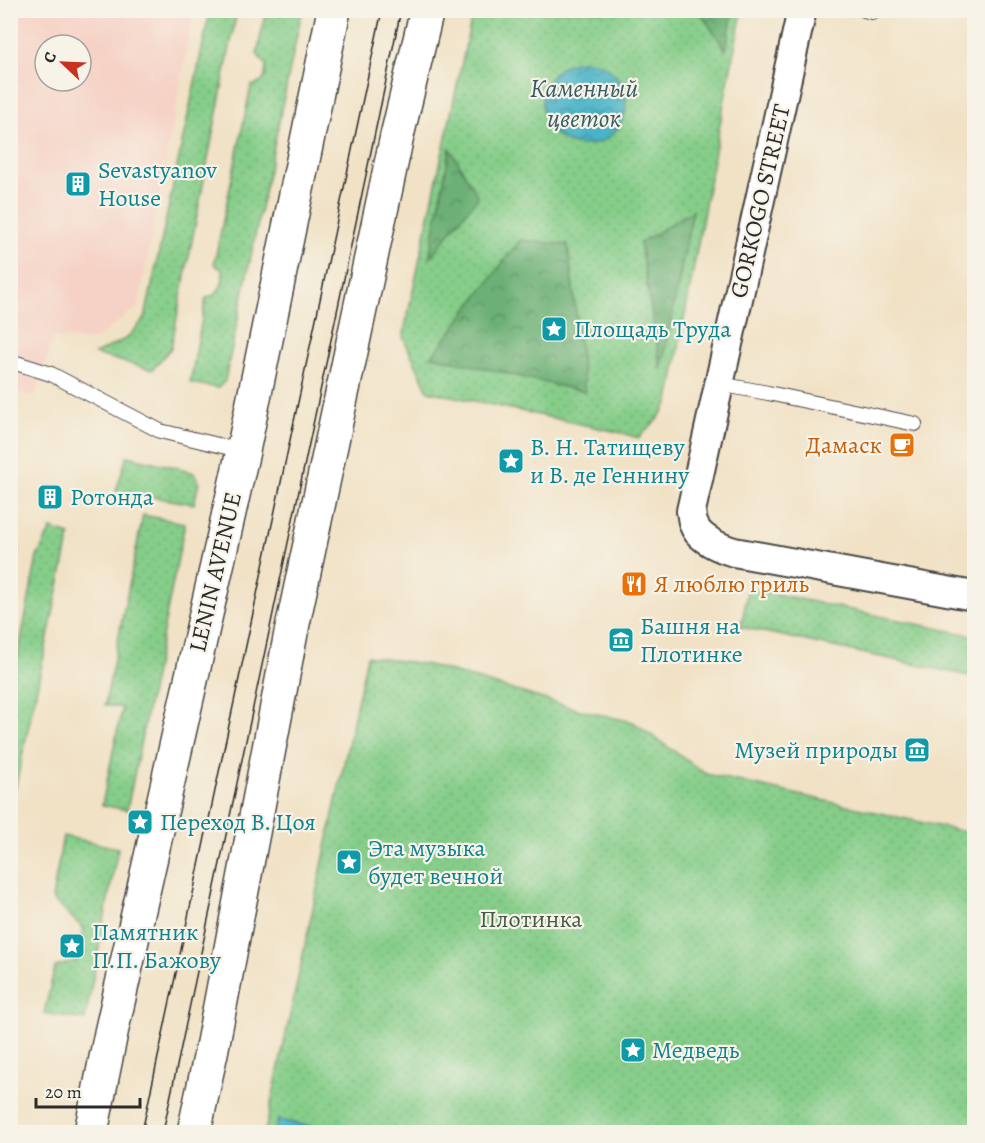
<svg xmlns="http://www.w3.org/2000/svg" width="985" height="1143" viewBox="0 0 985 1143" font-family="Alegreya,serif">
<defs>
<pattern id="grass-dots" width="8" height="8" patternUnits="userSpaceOnUse" patternTransform="scale(1.5)"><rect width="8" height="8" fill="#85cd89"/><path d="M2 2h.1M6 6h.1" fill="none" stroke="#73b076" stroke-width="1.8" stroke-linecap="round"/></pattern>
<pattern id="forest-crowns" width="20" height="18" patternUnits="userSpaceOnUse" patternTransform="scale(1.5)"><rect width="20" height="18" fill="#6cb075"/><path d="M2 6a3 3 0 1 1 6 0M12 15a3 3 0 1 1 6 0" fill="none" stroke="#598f60"/></pattern>
<pattern id="water-waves" width="16" height="10" patternUnits="userSpaceOnUse" patternTransform="scale(1.5)"><rect width="16" height="10" fill="#4ab4c8"/><path d="M0 5q4-4 8 0t8 0" fill="none" stroke="#3e93a3"/></pattern>
</defs>
<rect width="100%" height="100%" fill="#f7f3e8"/>
<filter id="ink" filterUnits="userSpaceOnUse"><feTurbulence type="fractalNoise" baseFrequency=".0167" numOctaves="2"/><feDisplacementMap in="SourceGraphic" scale="12" xChannelSelector="R" yChannelSelector="G"/><feConvolveMatrix kernelMatrix="1 2 1 2 8 2 1 2 1" color-interpolation-filters="sRGB"/></filter>
<filter id="wash" filterUnits="userSpaceOnUse"><feTurbulence type="fractalNoise" baseFrequency=".008" numOctaves="4" result="noise"/><feDisplacementMap in="SourceGraphic" scale="24" xChannelSelector="R" yChannelSelector="G"/><feGaussianBlur stdDeviation="1.35" result="paint"/><feColorMatrix in="noise" values="0 0 0 0 0 0 0 0 0 0 0 0 0 0 0 0 0 1.4 0 .05"/><feComposite in="paint" operator="in"/></filter>
<g filter="url(#wash)">
<rect width="100%" height="100%" fill="#f1e2c6"/>
<!-- built -->
<path fill="#f6d1c5" fill-rule="evenodd" d="M10,11h184l-56,296 -46,34 -38,-4 -19,60 -24,-7zM45,45h36v36h-36z"/>
<!-- grass -->
<path fill="url(#grass-dots)" stroke="#587c5a" stroke-width="1.5" d="M210,11h27l-66,337 -19,22 -57,-16 32,-16 18,-20z
M266,11h36l-77,370 -7,7 -28,-5 16,-85c14,-3 19,-16 16,-28l-8,-6 37,-178 11,-4 3,-6 1,-11 -9,-11z
M473,11h269l-23,118 -50,273 -11,17 -20,19 -16,-5 -194,-42 -25,-54z
M127,456l53,12 14,5 5,9 -5,22 -78,-13z
M143,515l42,8 -58,287 -25,-5 20,-97 -17,-3z
M51,529l19,6 -59,273v-117l26,-134z
M748,588l226,48v41l-233,-50z
M367,656l62,9 151,45 53,12 73,52 268,60v298h-709z
M63,836l55,12 -33,172 -41,-7 11,-46 20,-6 9,-32 -32,-30z"/>
<!-- forest -->
<path fill="url(#forest-crowns)" stroke="#4c6e50" stroke-width="1.5" d="M699,11h34l-7,39z
M450,148l28,49 -49,62z
M693,210l-32,160 -21,-127z
M520,240l48,5 17,147 -153,-36z"/>
<!-- water -->
<path fill="url(#water-waves)" stroke="#3a707a" stroke-width="1.5" d="M542 103a42 42 0 1 1 84 0a42 42 0 1 1-84 0Z
M11,540l7,8 -7,37z
M278,1120l61,12h-64z"/>
</g>
<g filter="url(#ink)">
<g fill="none" stroke-linecap="round" stroke-linejoin="round">
<!-- service casing -->
<g stroke="#494642" stroke-width="16">
<path id="service" d="M864,10l8,2
M10,361l41,13 109,57 83,20
M719,384l49,9 147,31"/>
</g>
<!-- minor casing -->
<g stroke="#494642" stroke-width="32">
<path id="minor" d="M802,10l-111,501c1,4 1,10 3,14 5,14 27,23 40,27l240,44"/>
</g>
<!-- secondary casing -->
<g stroke="#494642" stroke-width="36">
<path id="secondary" d="M91,1132l20,-99 132,-582 91,-441
M194,1132l18,-84 79,-415 106,-497 30,-126"/>
</g>
<!-- service -->
<use href="#service" stroke="#fff" stroke-width="14"/>
<!-- minor -->
<use href="#minor" stroke="#fff" stroke-width="28"/>
<!-- secondary -->
<use href="#secondary" stroke="#fff" stroke-width="33"/>
<!-- tram -->
<path stroke="#2b2b2b" stroke-width="1.5" d="M142,1132l240,-1122
M163,1132l238,-1122"/>
</g>
</g>
<!-- icons -->
<defs>
<g id="building-square" transform="scale(1.35)"><rect x="-9" y="-9" width="18" height="18" rx="4" fill="#0f9aa8" stroke="#f7f3e8"/><path d="M-4-6H4V6H1V3H-1V6H-4ZM-2.5-4.3h1.7v1.8h-1.7ZM.8-4.3h1.7v1.8H.8ZM-2.5-1h1.7V.8h-1.7ZM.8-1h1.7V.8H.8Z" fill="#fff"/></g>
<g id="sight-square" transform="scale(1.35)"><rect x="-9" y="-9" width="18" height="18" rx="4" fill="#0f9aa8" stroke="#f7f3e8"/><path d="M0-6L1.8-2.2L6-1.7L2.9 1.2L3.7 5.4L0 3.3L-3.7 5.4L-2.9 1.2L-6-1.7L-1.8-2.2Z" fill="#fff"/></g>
<g id="cafe-square" transform="scale(1.35)"><rect x="-9" y="-9" width="18" height="18" rx="4" fill="#e8710a" stroke="#f7f3e8"/><path d="M-5.5-4.5H6V0H3Q3 3.5 0 3.5H-2.5Q-5.5 3.5-5.5 0ZM3-3.2v2h1.7v-2ZM-6 4.5H4V6H-6Z" fill="#fff"/></g>
<g id="restaurant-square" transform="scale(1.35)"><rect x="-9" y="-9" width="18" height="18" rx="4" fill="#e8710a" stroke="#f7f3e8"/><path d="M-5-6h1v4h1v-4h1v4h1v-4h1v5L-1.5 .5V6h-2V.5L-5-1ZM5-6V6H3V1.5H1.5Q1.5-4 5-6Z" fill="#fff"/></g>
<g id="museum-square" transform="scale(1.35)"><rect x="-9" y="-9" width="18" height="18" rx="4" fill="#0f9aa8" stroke="#f7f3e8"/><path d="M0-6L6-3V-2H-6V-3ZM-5-1h2V3h-2ZM-1-1h2V3h-2ZM3-1h2V3H3ZM-6 4H6V6H-6Z" fill="#fff"/></g>
</defs>
<g fill-rule="evenodd">
<use href="#building-square" x="78" y="184"/>
<use href="#sight-square" x="554" y="329"/>
<use href="#cafe-square" x="902" y="445"/>
<use href="#sight-square" x="511" y="461"/>
<use href="#building-square" x="50" y="497"/>
<use href="#restaurant-square" x="634" y="584"/>
<use href="#museum-square" x="621" y="640"/>
<use href="#museum-square" x="917" y="750"/>
<use href="#sight-square" x="140" y="822"/>
<use href="#sight-square" x="349" y="862"/>
<use href="#sight-square" x="72" y="946"/>
<use href="#sight-square" x="633" y="1050"/>
</g>
<g text-anchor="middle" dominant-baseline="central" stroke-width="4.5" stroke-linejoin="round" paint-order="stroke">
<!-- culture labels -->
<g font-size="24" fill="#0d838f" stroke="#f7f3e8" text-anchor="start">
<text x="98" y="170">Sevastyanov<tspan x="98" dy="28">House</tspan></text>
<text x="574" y="329">Площадь Труда</text>
<text x="530" y="447">В. Н. Татищеву<tspan x="530" dy="28">и В. де Геннину</tspan></text>
<text x="70" y="497">Ротонда</text>
<text x="640" y="626">Башня на<tspan x="640" dy="28">Плотинке</tspan></text>
<text x="898" y="750" text-anchor="end">Музей природы</text>
<text x="160" y="822">Переход В. Цоя</text>
<text x="368" y="848">Эта музыка<tspan x="368" dy="28">будет вечной</tspan></text>
<text x="92" y="932">Памятник<tspan x="92" dy="28">П.П. Бажову</tspan></text>
<text x="652" y="1050">Медведь</text>
</g>
<!-- street labels -->
<g font-size="24" fill="#2b2b2b" stroke="#f7f3e8">
<text transform="translate(760 201) rotate(-77)">GORKOGO STREET</text>
<text transform="translate(215 572) rotate(-77)">LENIN AVENUE</text>
</g>
<!-- food labels -->
<g font-size="24" fill="#c56008" stroke="#f7f3e8" text-anchor="end">
<text x="882" y="445">Дамаск</text>
<text x="654" y="584" text-anchor="start">Я люблю гриль</text>
</g>
<!-- park labels -->
<g font-size="24" fill="#465c47" stroke="#f7f3e8">
<text x="531" y="919">Плотинка</text>
</g>
<!-- water labels -->
<g font-size="26" font-style="italic" fill="#365b62" stroke="#f7f3e8">
<text x="584" y="88">Каменный<tspan x="584" dy="30">цветок</tspan></text>
</g>
</g>
<!-- margin -->
<rect width="985" height="1143" fill="none" stroke="#f7f3e8" stroke-width="36"/>
<!-- north arrow -->
<g transform="translate(63 63) rotate(293)"><circle r="28" fill="#f7f3e8" stroke="#a5a39c" stroke-width="1.5"/>
<path d="M0-4.5L10 22L0 15L-10 22Z" fill="#c8321e"/>
<text y="-9" font-size="16" font-weight="bold" text-anchor="middle" fill="#2b2b2b">С</text>
</g>
<!-- scale -->
<path d="M36 1098v9h104v-9" fill="none" stroke="#2b2b2b" stroke-width="3"/>
<text x="45" y="1098" font-size="18" fill="#2b2b2b" stroke="#f7f3e8" stroke-width="4.5" paint-order="stroke">20 m</text>
</svg>
